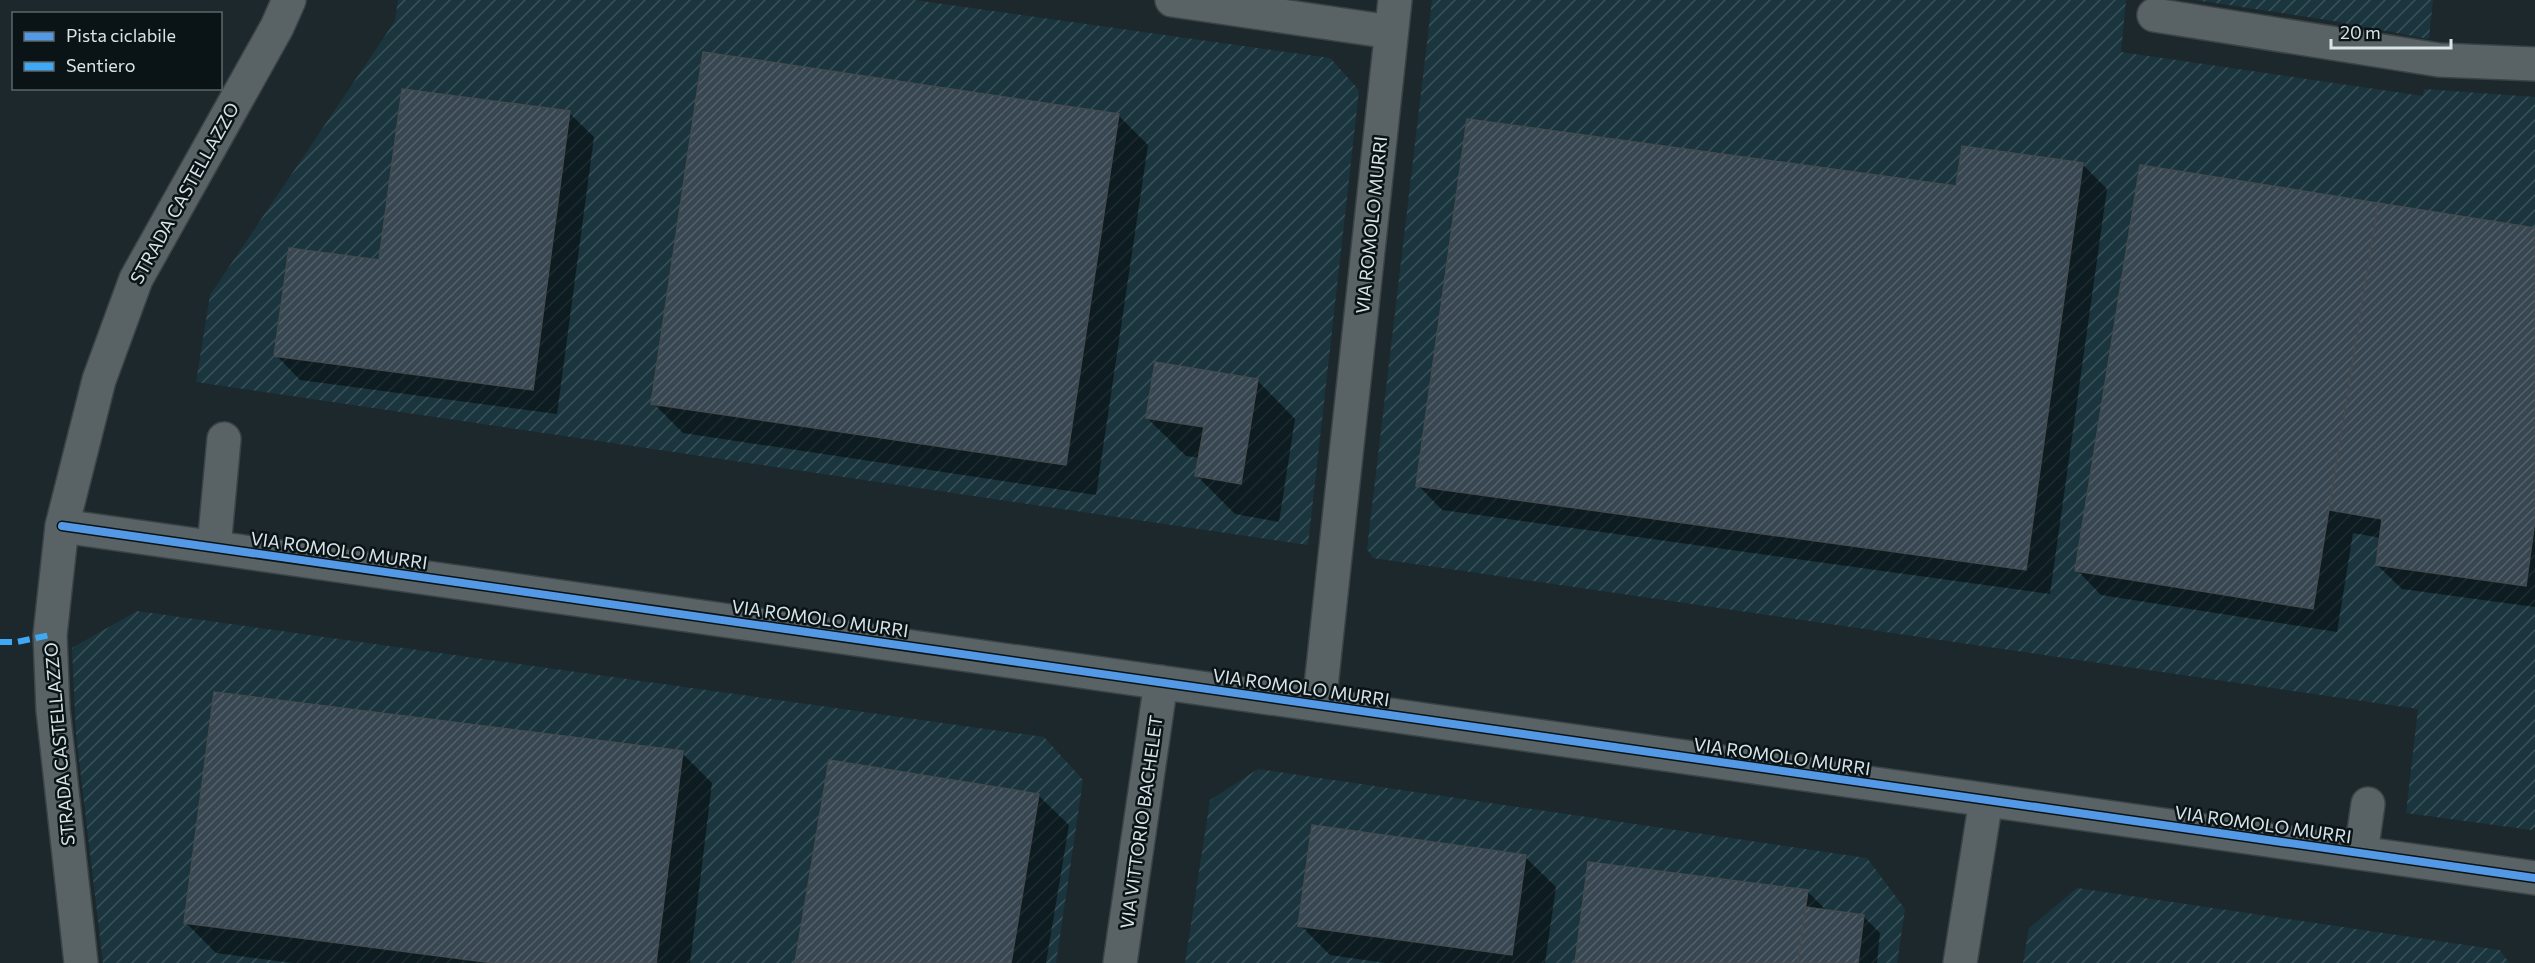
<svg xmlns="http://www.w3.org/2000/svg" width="2535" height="963" viewBox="0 0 2535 963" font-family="Commissioner,sans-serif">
<defs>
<pattern id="industrial-furrows" width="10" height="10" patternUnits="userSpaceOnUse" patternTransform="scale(1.5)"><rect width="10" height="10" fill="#1a353d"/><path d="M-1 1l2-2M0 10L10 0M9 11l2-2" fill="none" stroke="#3b5259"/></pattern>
<pattern id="building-hatch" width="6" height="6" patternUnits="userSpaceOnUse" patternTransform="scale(1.5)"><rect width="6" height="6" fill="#374650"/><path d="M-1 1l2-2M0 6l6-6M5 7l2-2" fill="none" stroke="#536169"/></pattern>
</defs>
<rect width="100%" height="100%" fill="#1d282c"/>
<!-- industrial -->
<path fill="url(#industrial-furrows)" d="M398,0h516l416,58 29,32 -51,455 -1112,-163 14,-87 185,-274z
M1432,0h694l-5,52 302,44 1,-7 111,8v730l-4,3 -125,-17 12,-104 -1045,-151 -6,-9z
M2195,0h238l-4,39 -102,-19z
M137,611l907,126 39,43 -27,183h-953l-27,-229 -4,-86z
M1258,769l609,89 38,51 -8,54h-712l25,-163z
M2077,888l423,62 9,13h-486l6,-35z"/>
<!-- shadow -->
<path fill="#0007" d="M569,113l25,24 -37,277 -257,-34 -24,-25 104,-93z
M1118,115l30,30 -52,350 -413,-62 -30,-30z
M2082,164l25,25 -57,405 -608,-84 -24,-25 539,-297z
M2142,167l393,63v377l-133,-18 -25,-24 4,-27 -28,-5 -16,99 -236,-37 -24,-25z
M1257,380l38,39 -16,103 -44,-8 -38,-38 3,-18 -14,-2 -39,-38z
M682,753l30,30 -22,180h-397l-77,-10 -30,-30z
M1038,795l31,30 -23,138h-249z
M1525,857l31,30 -11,76h-160l-55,-8 -30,-30z
M1807,891l21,21 35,4 17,17 -3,30h-300z"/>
<!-- building -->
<path fill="url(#building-hatch)" stroke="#444b50" stroke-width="1.5" d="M703,52l416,62 -53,351 -415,-61z
M402,89l168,22 -37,279 -259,-34 15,-108 90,12z
M1467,119l489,67 6,-40 121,17 -57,407 -610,-84z
M2140,165l238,38 -65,406 -238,-38z
M2378,203l157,25v292l-9,66 -150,-21 6,-46 -53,-9z
M1155,362l103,17 -17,105 -46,-8 9,-49 -58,-9z
M214,692l469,59 -27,212h-163l-309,-40z
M829,760l210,34 -28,169h-216z
M1312,825l214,30 -14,100 -214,-29z
M1588,862l220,28 -10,73h-223z
M1805,907l59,8 -6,48h-60z"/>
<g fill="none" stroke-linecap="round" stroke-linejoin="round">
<!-- minor casing -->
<g stroke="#3a4346" stroke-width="36">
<path id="minor" d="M1172,0l219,32
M2154,15l285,45 96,4
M62,526l2473,352
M214,547l10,-108
M1319,705l76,-705
M2361,853l7,-49
M81,963l-28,-253 -3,-75 12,-109 37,-146 37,-101 141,-252 12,-27
M1120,963l41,-281
M1960,963l26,-163"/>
</g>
<!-- minor -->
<use href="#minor" stroke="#596365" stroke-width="33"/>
<!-- quiet -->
<path stroke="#3fa9f5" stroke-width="6" stroke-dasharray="12 6" stroke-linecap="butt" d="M0,642h17l33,-7"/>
<!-- cycleway casing -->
<g stroke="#0a1316" stroke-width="11">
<path id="cycleway" d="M62,526l2473,352"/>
</g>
<!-- cycleway -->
<use href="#cycleway" stroke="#5399e6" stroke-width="8"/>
</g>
<g text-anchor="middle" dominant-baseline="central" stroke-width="5" stroke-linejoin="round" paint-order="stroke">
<!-- street labels -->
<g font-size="18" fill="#d7e4e8" stroke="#0a1316">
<text transform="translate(184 193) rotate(-61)">STRADA CASTELLAZZO</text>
<text transform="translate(1371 225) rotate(-84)">VIA ROMOLO MURRI</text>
<text transform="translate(339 550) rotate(8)">VIA ROMOLO MURRI</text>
<text transform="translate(820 618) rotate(8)">VIA ROMOLO MURRI</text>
<text transform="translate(1301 687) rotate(8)">VIA ROMOLO MURRI</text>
<text transform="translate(59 744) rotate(-95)">STRADA CASTELLAZZO</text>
<text transform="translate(1782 756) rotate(8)">VIA ROMOLO MURRI</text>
<text transform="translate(1141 822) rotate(-82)">VIA VITTORIO BACHELET</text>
<text transform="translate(2263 824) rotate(8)">VIA ROMOLO MURRI</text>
</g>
</g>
<!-- legend -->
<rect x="12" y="12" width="210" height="78" fill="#0a1316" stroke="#5c676a" stroke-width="1.5"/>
<rect x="24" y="32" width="30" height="9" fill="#5399e6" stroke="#5c676a" stroke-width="1.5"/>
<text x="66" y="42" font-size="18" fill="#d7e4e8">Pista ciclabile</text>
<rect x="24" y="62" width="30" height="9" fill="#3fa9f5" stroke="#5c676a" stroke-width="1.5"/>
<text x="66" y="72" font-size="18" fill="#d7e4e8">Sentiero</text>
<!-- scale -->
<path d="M2331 39v9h120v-9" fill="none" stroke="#d7e4e8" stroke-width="3"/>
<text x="2340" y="39" font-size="18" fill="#d7e4e8" stroke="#0a1316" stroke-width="4.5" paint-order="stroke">20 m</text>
</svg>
